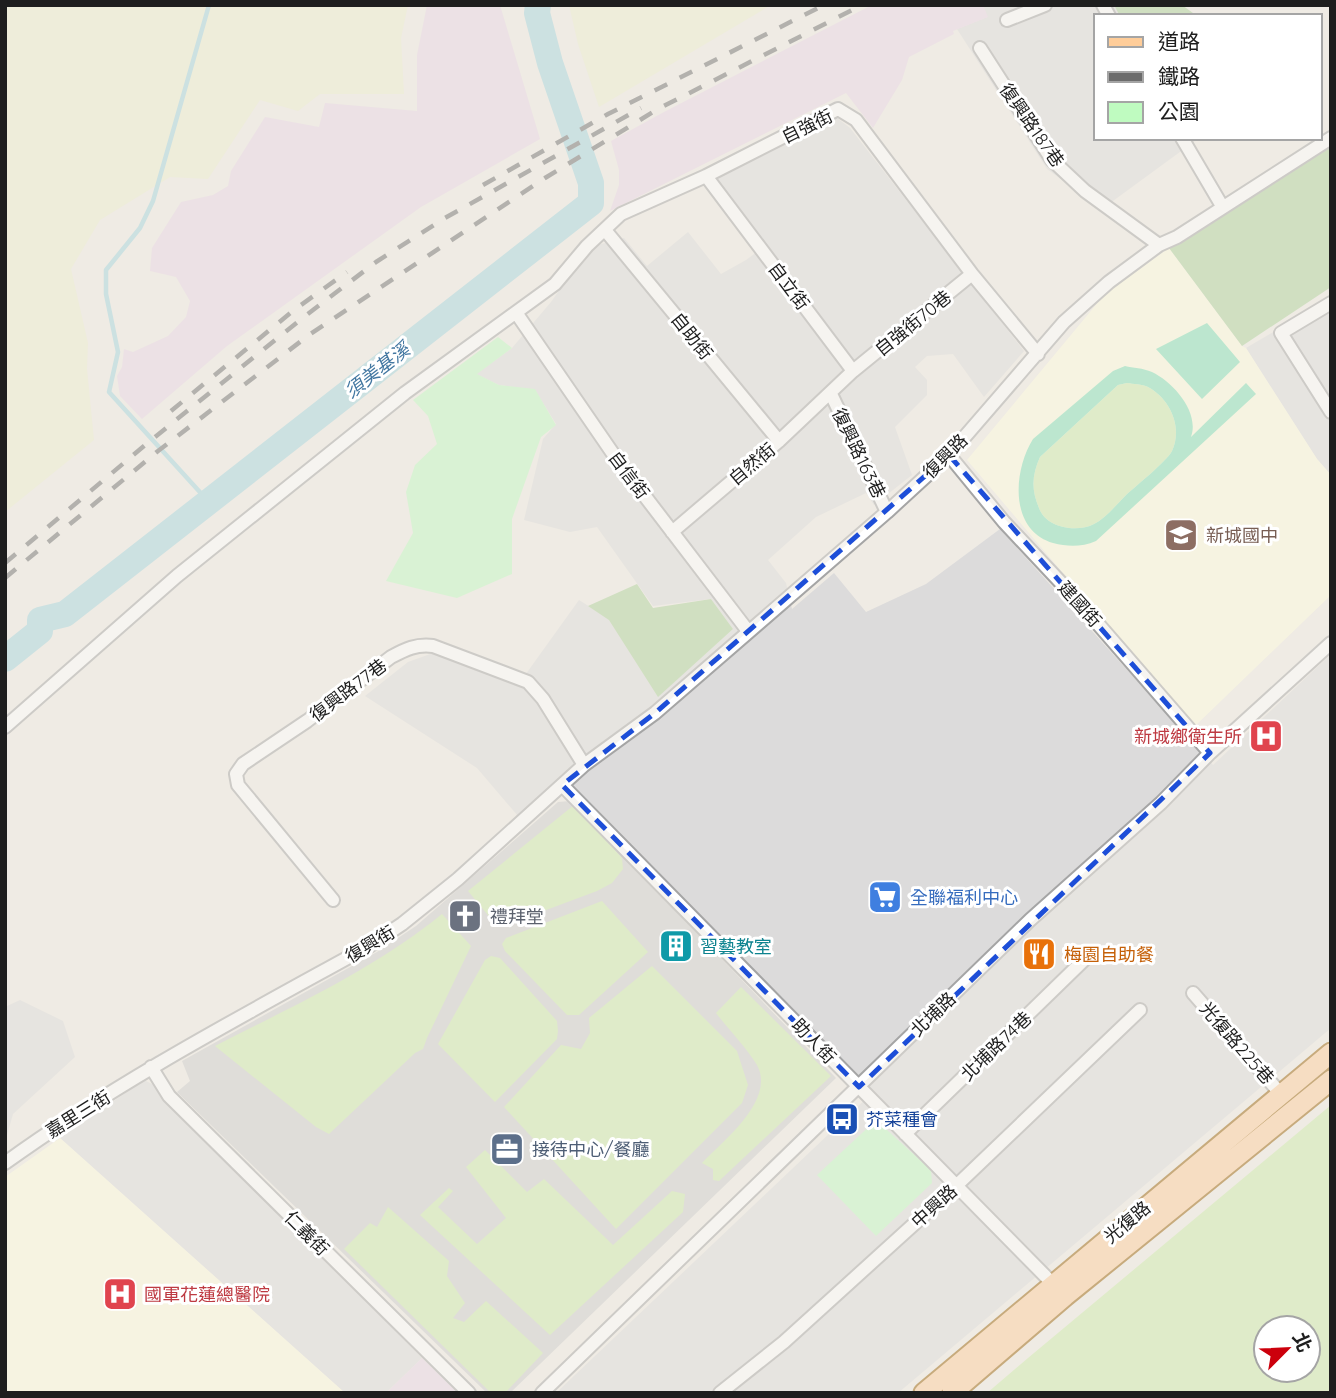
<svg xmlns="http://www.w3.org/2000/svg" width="1336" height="1398" viewBox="0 0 1336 1398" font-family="Quicksand,'Noto Sans TC',sans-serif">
<rect width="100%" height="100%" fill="#efebe4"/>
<!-- residential -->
<path fill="#dcdbdb" d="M983,5h144l9,11h-40v122h103l-97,71 -55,-40 -90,-140 30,-12z
M837,118l13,10 174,223 -40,46 -31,-43 -26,2 -12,11 12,13v15l-32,32 17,48 -38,30 -8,-12 -50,24 -48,43 18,23 6,26 42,-36 32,39 60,-28 74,-55 213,236 118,-111v374l-433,365h-342l316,-300 -96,-101 -214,-215 -44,39 -41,-48 -112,-72 43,-34 25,-9 85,32 61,-85 30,19 49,77 75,-67 -22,-30 -58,7 -56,-79 -27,5 -46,-12 19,-81 13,-15 -21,-34 -36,-5 -23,-11 36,-26 39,-46 39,-55 34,-9 23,28 41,-34 33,42 25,-14 19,-14 -50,-67z
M1331,298v177l-14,-16 -71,-111z
M20,1000l43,21 12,36 -62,57 -8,28v-135z
M144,1080l14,7 264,271 -36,35h-41l-285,-255z"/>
<!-- industrial -->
<path fill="#e9d5e6" d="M427,5h73l40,134 -119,68 -194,139 -85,73 -22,-23 -3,-20 5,-9 2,-18 9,3 35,-16 18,-19 4,-16 -14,-24 -26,-6 2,-23 29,-46 32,-7 15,-9 3,-15 34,-54 54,10 6,-24 92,8v-56z
M872,5h111l5,12 -35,14 1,3 -45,23 -7,23 -29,48 -27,-35 -236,118 9,-26v-15l-8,-29 53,-29z
M422,1358l36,35h-72z"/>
<!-- education -->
<path fill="#fffddd" d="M1169,248l73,98 4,2 71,111 14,16v120l-137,132 -227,-267 138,-166z
M60,1138l285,255h-340v-216z"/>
<!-- religious -->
<path fill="#ccc" d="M570,801l266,277 -326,315h-23l-310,-301 13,-11 -8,-20 195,-109 39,-26 142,-124z"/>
<!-- farmland -->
<path fill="#eeefce" d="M5,5h403l-7,33 3,56h-84l-22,17 -38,-11 -52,79 -38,-2 -70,43 -29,49 17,74 -1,26 7,71 -89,72z
M569,5h202l-172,102 -21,-63z"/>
<!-- grass -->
<path fill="#cdeba8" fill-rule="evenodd" d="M1127,383c6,1 15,1 21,4 22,12 35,40 24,64 -6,11 -35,34 -46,44 -9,9 -20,23 -32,29 -17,9 -48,4 -55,-16 -8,-19 -7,-33 1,-51l78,-72z
M574,805l48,53 1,11 -11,14 -15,8 -94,35 -11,-6 -24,-29z
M602,901l46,51 -69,63h-12l-62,-64 -3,-7 4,-6z
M442,914l29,32 -44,92 -4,11 -8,4 -86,81 -13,-7 -101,-81c78,-40 158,-76 227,-132z
M491,956l9,2 57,63 1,10 -1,8 -62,63 -57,-58 47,-84z
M652,966l85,85 11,34 -6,18 -126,126 -112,-122 57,-62 20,4 9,-16 -1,-15z
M741,987l90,89 -112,105 -6,-1v-11l-11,-6c21,-22 74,-63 55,-98 -11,-18 -28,-35 -41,-52z
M1331,1105v288h-344l41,-35zM1266,1328h42v42h-42z
M485,1150l42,42 17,-13 69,66 59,-54 13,3 -2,18 -133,123 -130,-120 29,-27 4,3 -15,16 39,37 29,-26 -40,-51z
M388,1207l61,54 -2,15 18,27 -12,15 11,4 22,-21 57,52 -38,40h-14l-147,-144 26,-26 7,4z"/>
<!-- forest -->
<path fill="#abd097" d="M1114,5h68l15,11h-77z
M1331,146v141l-89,59 -73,-98z
M637,584l16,24 58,-9 22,30 -75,68 -49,-77 -21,-14z"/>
<!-- park -->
<path fill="#bffbc0" d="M498,337l14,11 -35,26 22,11 36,4 21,36 -15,12 -29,82v55l-55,24 -71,-17 27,-48 -7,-41 9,-27 22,-21 -9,-28 -15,-16z
M876,1120l55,50 1,13 -56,53 -59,-61z"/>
<!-- pitch -->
<path fill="#7fe1b6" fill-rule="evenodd" d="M1207,323l33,39 -38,37 -46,-50z
M1125,366c8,2 18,2 27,6 21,10 48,40 39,65l55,-54 10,11 -160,147c-14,6 -28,6 -43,2 -44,-13 -40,-72 -20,-104l80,-68zM1127,383c6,1 15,1 21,4 22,12 35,40 24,64 -6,11 -35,34 -46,44 -9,9 -20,23 -32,29 -17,9 -48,4 -55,-16 -8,-19 -7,-33 1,-51l78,-72z"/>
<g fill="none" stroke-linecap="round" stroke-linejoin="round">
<!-- stream -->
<path stroke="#a2d4de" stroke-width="4.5" d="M208,501l-99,-109 9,-40 -12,-58v-24l34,-42 13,-27 56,-196"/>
<!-- river -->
<path stroke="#a2d4de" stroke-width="26" d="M5,659l35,-28v-11l25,-6 526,-411v-20l-41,-120 -13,-50 1,-8"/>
<!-- minor casing -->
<g stroke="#a5a5a5" stroke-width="16">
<path id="minor" d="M1103,5l6,11
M1007,20l38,-15
M980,48l72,112 33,31 74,54
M1182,138l40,68
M605,230l174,211
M1331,303l-50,30 50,79
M517,314l101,147 130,170
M853,371l119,-97
M831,394l56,118
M949,455l55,67 75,80 131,151
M672,532l107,-91 74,-70 -147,-195
M5,727l172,-151 228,-183 150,-109 32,-38 34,-32 85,-38 132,-67 18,11 116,154 66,80
M562,785l496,504
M333,900l-95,-115 -2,-11 7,-10 64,-43 84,-64c15,-8 25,-13 42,-11l95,36 15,17 41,66
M1193,993l87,100
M151,1067l18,29 300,297
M905,1134l182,-177
M5,1163c115,-83 241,-149 364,-217l33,-22 56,-45 126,-114 71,-52 232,-201 62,-57 115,-133 45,-40 50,-37 18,-8 154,-99
M542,1393l488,-473 131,-117 49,-50 121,-110
M720,1393l64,-51 172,-156 184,-176"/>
</g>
<!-- primary casing -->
<g stroke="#985d00" stroke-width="23">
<path id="primary" d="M924,1393l407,-340
M952,1393l113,-97 266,-216"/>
</g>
<!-- minor -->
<use href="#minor" stroke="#fff" stroke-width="12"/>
<!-- primary -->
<use href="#primary" stroke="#ffcd99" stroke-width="19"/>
<!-- rail -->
<path stroke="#6c6c6c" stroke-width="4.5" stroke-dasharray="14 14" stroke-linecap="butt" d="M483,185l125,-71 216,-109
M171,411l123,-101 53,-38
M5,563l145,-122 150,-121 76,-58 69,-44 196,-110
M5,578l153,-127 151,-116 236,-157 113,-69 204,-104"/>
</g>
<!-- marked area -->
<path d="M0 0H1336V1398H0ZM949,455l261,298 -351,334 -297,-302 93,-72z" fill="#efebe4" fill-opacity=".55" fill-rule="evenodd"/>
<path fill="none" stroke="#1d4ed8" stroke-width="5" stroke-dasharray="14 9" stroke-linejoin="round" d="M949,455l261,298 -351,334 -297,-302 93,-72z"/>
<!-- icons -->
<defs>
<g id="school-square" transform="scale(1.75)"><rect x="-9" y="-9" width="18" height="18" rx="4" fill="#8d6e63" stroke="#fff"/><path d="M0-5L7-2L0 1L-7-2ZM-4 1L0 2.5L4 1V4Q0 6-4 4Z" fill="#fff"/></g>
<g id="hospital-square" transform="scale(1.75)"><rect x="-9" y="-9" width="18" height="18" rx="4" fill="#e0444e" stroke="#fff"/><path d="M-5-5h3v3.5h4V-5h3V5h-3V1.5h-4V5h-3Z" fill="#fff"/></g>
<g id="supermarket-square" transform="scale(1.75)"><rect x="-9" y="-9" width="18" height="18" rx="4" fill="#3f7fe0" stroke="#fff"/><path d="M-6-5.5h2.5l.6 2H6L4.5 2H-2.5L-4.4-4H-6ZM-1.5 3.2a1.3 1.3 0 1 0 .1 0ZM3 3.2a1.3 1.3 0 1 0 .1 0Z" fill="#fff"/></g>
<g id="church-square" transform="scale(1.75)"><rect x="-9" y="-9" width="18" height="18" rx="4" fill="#6b7280" stroke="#fff"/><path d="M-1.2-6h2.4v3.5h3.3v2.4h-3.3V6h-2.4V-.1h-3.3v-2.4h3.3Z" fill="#fff"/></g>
<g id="building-square" transform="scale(1.75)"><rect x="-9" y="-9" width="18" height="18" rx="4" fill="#0f9aa8" stroke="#fff"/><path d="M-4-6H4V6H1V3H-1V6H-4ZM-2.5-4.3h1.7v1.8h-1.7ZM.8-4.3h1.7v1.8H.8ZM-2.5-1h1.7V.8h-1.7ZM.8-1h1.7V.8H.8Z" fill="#fff"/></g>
<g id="restaurant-square" transform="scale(1.75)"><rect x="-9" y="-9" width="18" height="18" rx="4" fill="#e8710a" stroke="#fff"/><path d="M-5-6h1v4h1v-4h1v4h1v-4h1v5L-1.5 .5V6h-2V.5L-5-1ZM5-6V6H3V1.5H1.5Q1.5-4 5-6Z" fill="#fff"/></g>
<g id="bus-square" transform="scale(1.75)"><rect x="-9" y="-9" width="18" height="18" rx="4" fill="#1a4fb4" stroke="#fff"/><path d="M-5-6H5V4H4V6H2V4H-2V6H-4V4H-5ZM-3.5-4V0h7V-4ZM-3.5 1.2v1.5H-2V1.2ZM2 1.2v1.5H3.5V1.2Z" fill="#fff"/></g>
<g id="office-square" transform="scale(1.75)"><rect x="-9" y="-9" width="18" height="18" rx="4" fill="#5c6f8a" stroke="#fff"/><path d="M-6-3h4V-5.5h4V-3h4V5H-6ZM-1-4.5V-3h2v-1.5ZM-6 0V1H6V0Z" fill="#fff"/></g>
</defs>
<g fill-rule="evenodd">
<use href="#school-square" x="1181" y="535"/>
<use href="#hospital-square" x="1266" y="736"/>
<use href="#supermarket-square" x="885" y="897"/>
<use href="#church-square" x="465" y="916"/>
<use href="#building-square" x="676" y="946"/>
<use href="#restaurant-square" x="1039" y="954"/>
<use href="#bus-square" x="842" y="1119"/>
<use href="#office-square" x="507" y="1149"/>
<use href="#hospital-square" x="120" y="1294"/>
</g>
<g text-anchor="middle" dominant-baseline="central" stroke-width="6" stroke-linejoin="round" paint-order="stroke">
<!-- street labels -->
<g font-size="18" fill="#1e1e1e" stroke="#fff">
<text transform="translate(1032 125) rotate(55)">復興路187巷</text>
<text transform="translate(807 126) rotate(-26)">自強街</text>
<text transform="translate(789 286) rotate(53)">自立街</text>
<text transform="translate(913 323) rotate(-39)">自強街70巷</text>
<text transform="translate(692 336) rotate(51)">自助街</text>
<text transform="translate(859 453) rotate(64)">復興路163巷</text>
<text transform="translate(945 456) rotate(-45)">復興路</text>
<text transform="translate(752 464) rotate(-40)">自然街</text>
<text transform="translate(629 475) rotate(53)">自信街</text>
<text transform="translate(1080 604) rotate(48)">建國街</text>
<text transform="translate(348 690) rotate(-37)">復興路77巷</text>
<text transform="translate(370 944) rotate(-31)">復興街</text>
<text transform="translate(933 1014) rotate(-44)">北埔路</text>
<text transform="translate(814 1041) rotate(46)">助人街</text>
<text transform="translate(1237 1043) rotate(49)">光復路225巷</text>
<text transform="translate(996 1046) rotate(-44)">北埔路74巷</text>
<text transform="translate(78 1114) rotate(-32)">嘉里三街</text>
<text transform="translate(934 1206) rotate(-42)">中興路</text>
<text transform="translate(1127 1222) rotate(-40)">光復路</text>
<text transform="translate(307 1233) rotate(45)">仁義街</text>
</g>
<!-- education labels -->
<g font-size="18" fill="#785e54" stroke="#fff" text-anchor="start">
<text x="1206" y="535">新城國中</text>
</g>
<!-- health labels -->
<g font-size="18" fill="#be3a42" stroke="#fff" text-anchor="end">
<text x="1242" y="736">新城鄉衛生所</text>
<text x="144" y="1294" text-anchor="start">國軍花蓮總醫院</text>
</g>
<!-- shop labels -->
<g font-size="18" fill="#366cbe" stroke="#fff" text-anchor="start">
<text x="910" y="897">全聯福利中心</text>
</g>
<!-- worship labels -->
<g font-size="18" fill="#5b616d" stroke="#fff" text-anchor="start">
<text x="490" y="916">禮拜堂</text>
</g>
<!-- culture labels -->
<g font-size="18" fill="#0d838f" stroke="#fff" text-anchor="start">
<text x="700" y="946">習藝教室</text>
</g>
<!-- food labels -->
<g font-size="18" fill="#c56008" stroke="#fff" text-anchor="start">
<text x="1064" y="954">梅園自助餐</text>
</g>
<!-- transit labels -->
<g font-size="18" fill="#164399" stroke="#fff" text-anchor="start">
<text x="866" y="1119">芥菜種會</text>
</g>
<!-- service labels -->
<g font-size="18" fill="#4e5e75" stroke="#fff" text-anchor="start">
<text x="532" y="1149">接待中心/餐廳</text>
</g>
<!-- water labels -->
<g font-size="19" font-style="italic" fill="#4277a1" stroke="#fff">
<text transform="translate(377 370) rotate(-38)">須美基溪</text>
</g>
</g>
<!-- border -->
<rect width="1336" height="1398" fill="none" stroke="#1e1e1e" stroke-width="14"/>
<!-- legend -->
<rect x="1094" y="14" width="228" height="126" fill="#ffffff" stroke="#a5a5a5" stroke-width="2"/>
<rect x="1108" y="37" width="35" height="10" fill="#ffcd99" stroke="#a5a5a5" stroke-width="2"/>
<text x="1158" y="49" font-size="21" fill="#1e1e1e">道路</text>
<rect x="1108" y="72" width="35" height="10" fill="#6c6c6c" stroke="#a5a5a5" stroke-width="2"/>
<text x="1158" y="84" font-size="21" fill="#1e1e1e">鐵路</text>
<rect x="1108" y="102" width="35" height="21" fill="#bffbc0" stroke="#a5a5a5" stroke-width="2"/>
<text x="1158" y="119" font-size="21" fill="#1e1e1e">公園</text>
<!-- north arrow -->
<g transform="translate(1287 1349) rotate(66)"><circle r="33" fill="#ffffff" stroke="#a5a5a5" stroke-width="2"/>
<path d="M0-5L12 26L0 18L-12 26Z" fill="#cc000c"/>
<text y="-10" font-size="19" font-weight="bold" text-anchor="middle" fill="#1e1e1e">北</text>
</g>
</svg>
